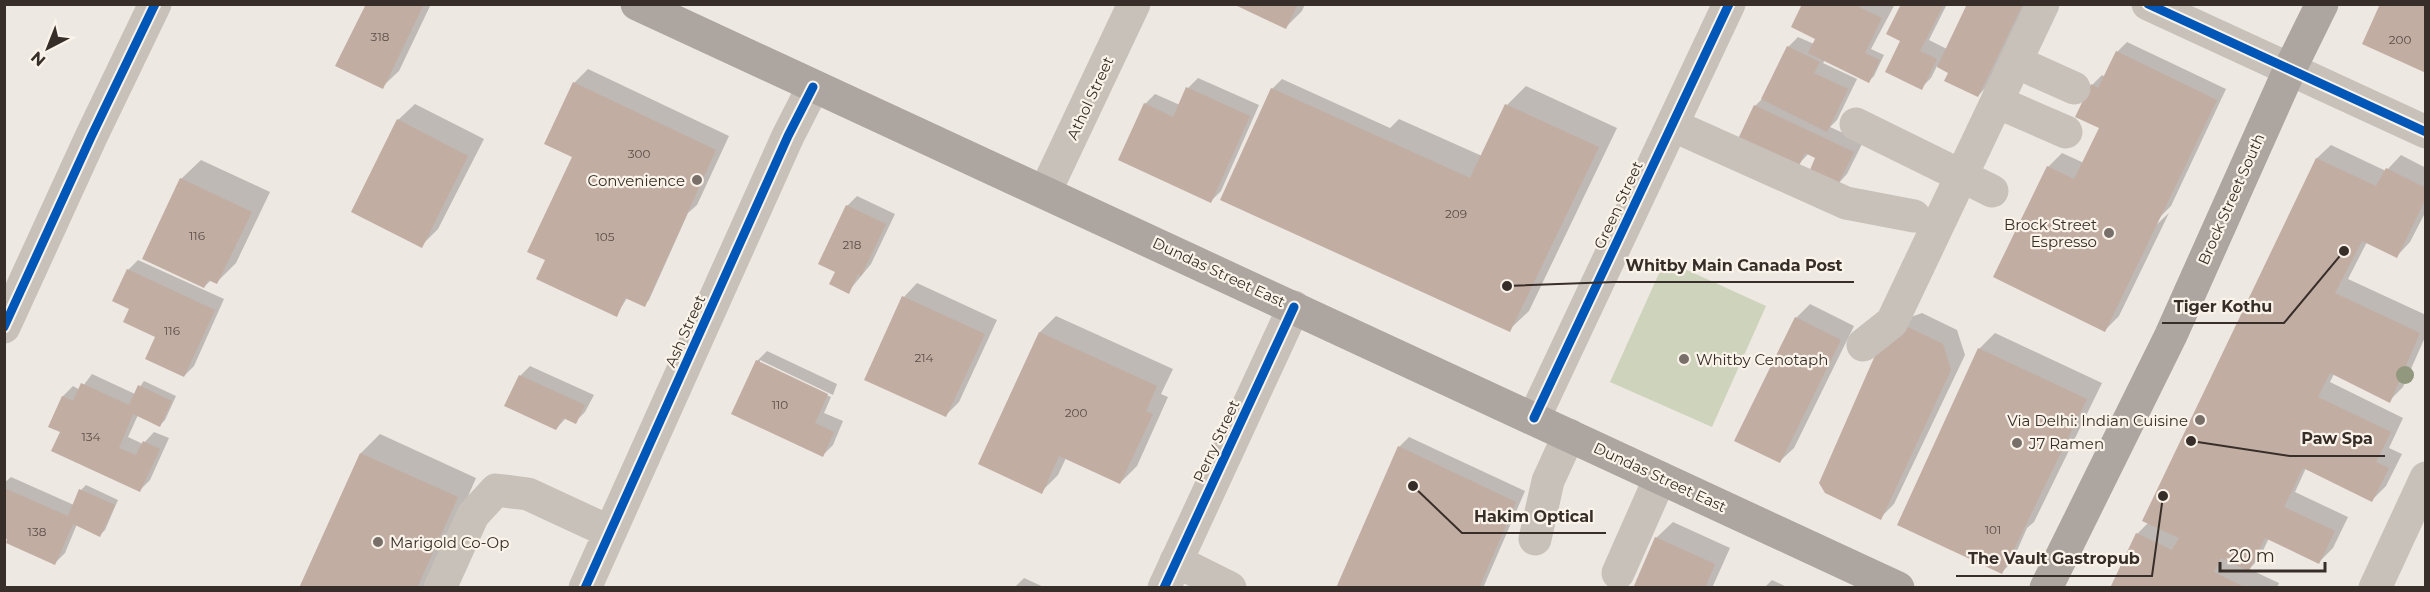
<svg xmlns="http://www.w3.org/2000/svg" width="2430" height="592" viewBox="0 0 2430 592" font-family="Montserrat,sans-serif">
<rect width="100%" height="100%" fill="#eee8e2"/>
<!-- green -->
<path fill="#ced3bc" d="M1665,260l101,46 -54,121 -102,-45z"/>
<!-- shadow -->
<path fill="#0003" d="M367,4h64l-32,67 -17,16z
M1237,4h68l-3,7 -16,16z
M1804,4h91l-24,45 13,6 -10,21 -5,5 -44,-21 -2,3 34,16 -20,41 -7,7 33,15 -16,32 -10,11 -20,-28 -8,-4 -12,13 -42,-60 8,-8 25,-51 10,-10 16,7 3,-6z
M1902,4h45l-18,36 18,9 22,-45h58l-39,81 -10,11 -28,-24 -13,-6 -6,12 -10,10 -19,-48z
M2127,42l99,47 -55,117 -18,18 2,2 14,-13 -50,103 -14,14 -110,-53 53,-110 14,-14 22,10 17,-35 -9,-43 10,-10 3,2 12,-25z
M588,69l141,67 -32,69 -9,8 -39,87 -5,5 -17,-7 -11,18 -69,-56 27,-104v-73z
M1198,78l61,27 -38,86 -10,10 -66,-97 10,-10 25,11 8,-17z
M1282,79l108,49 9,-9 83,37 25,-51 19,-19 91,42 -88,183 -20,19 -237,-241z
M415,104l69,35 -46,90 -17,17 -23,-126z
M2331,145l55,26 15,-16 25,13v43l-16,31 -13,14 -30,-14 -19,37 78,36v20l-23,52 -14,14 -55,-27 -4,8 73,36 -14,30 13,6 -16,32 -14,14 -66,-32 -11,24 53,25 -15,31 -14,14 -50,-24 -10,21 -10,10 30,14 -2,5h-165l25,-54 12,-12 46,-109 122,-255z
M201,160l69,32 -34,71 -19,19 -6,-2 -7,7 -23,-108z
M857,196l38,18 -24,50 -23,28 -11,-21 10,-65z
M138,260l86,39 -30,67 -10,10 -27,-40 -26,-28 -3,-38z
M917,283l80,37 -38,82 -14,14 -41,-119z
M1810,304l44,22 -60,122 -14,13 16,-143z
M1922,313l35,17 8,25 -71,149 -14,14 20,-197z
M1056,316l117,53 -12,25 7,3 -31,69 -17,17 -54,-25 -8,17 -17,17 -1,-160z
M1995,333l107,50 -68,139 -7,6 -15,34 -10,10 -23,-223z
M767,351l70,33 -4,11 -73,-35v4l71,33 -7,16 19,8 -10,24 -10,10 -66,-94z
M530,366l64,29 -9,17 -10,10 -9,-4 -10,11 -50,-23 14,-30z
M92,374l43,20 9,-13 32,15 -11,24 -5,5 -22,-10 -10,22 15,7 11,-12 15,6 -19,42 -10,10 -78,-59 -12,-5 13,-30 10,-10 7,4z
M380,434l96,44 -48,110h-128l61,-135z
M1409,437l116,54 -42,97h-145l61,-141z
M11,477l63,28 7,-15 5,-5 32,15 -13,30 -5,5 -23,-11 -12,29 -10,10 -51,-27v-53z
M1673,522l57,26 -18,40h-78l22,-50z
M1024,578l22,10h-32z
M1772,580l17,8h-25z"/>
<!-- building -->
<path fill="#c2ada3" d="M366,4h58l-41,85 -48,-23z
M1233,4h65l-12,25z
M1802,4h58l-1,3 23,11 -17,35 15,7 -11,23 -61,-30 7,-14 -24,-12z
M1901,4h43l-24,47 17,8 -15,31 -37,-18 15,-31 -14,-7z
M1967,4h56l-45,93 -34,-16 4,-8 -11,-6z
M2380,4h46v69l-64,-29z
M1787,46l33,16 -6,11 34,16 -21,43 -66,-33z
M2116,51l101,49 -112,232 -112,-55 54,-111 27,13 25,-51 -24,-11 16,-33 7,4z
M573,82l143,68 -71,157 -20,-9 -8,19 -81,-38 9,-19 -18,-8 45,-95 -28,-13z
M1186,87l64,29 -39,87 -93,-43 26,-57 29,14z
M1271,88l199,90 35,-74 94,43 -89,185 -290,-132z
M1754,105l100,47 -17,34 -28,-14 6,-14 -10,-5 -7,15 -60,-29z
M397,119l71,37 -46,92 -71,-36z
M2316,158l60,28 10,-18 40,20v10l-29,60 -35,-17 -27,52 85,40 -30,70 -60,-30 -12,24 73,35 -15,30 13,6 -17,34 -69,-34 -19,39 51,24 -16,33 -54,-26 -16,33 -28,-13 -7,14 32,16h-136l26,-55 36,17 7,-12 -37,-17z
M180,178l72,34 -35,72 -9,-4 -4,8 -62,-29z
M846,205l40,19 -25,52 -3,-2 -9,20 -20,-10 6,-12 -17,-8z
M127,269l88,41 -31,67 -39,-18 10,-22 -32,-15 6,-13 -17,-8z
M902,296l83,38 -39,83 -82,-37z
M1795,317l46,23 -61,123 -46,-22z
M1908,327l35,17 8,26 -70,150 -56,-27 -6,-10 65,-148z
M1039,332l118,54 -11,25 7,3 -33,70 -61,-28 -17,38 -64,-30z
M1978,348l109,51 -85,175 -105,-49z
M756,360l72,34 -13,29 19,9 -11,25 -92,-43z
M519,375l66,30 -9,19 -13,-6 -7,12 -52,-24z
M81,383l48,22 9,-20 34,16 -12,26 -27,-13 -14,34 17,7 7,-14 17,8 -20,43 -89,-41 9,-19 -12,-5 14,-31 11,5z
M1398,446l118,56 -37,86h-143z
M360,453l98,44 -41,91h-118z
M4,488l64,28 11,-27 36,16 -15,32 -27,-13 -18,41 -49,-22 1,-4 -3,-1z
M1655,537l60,27 -10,24h-72z"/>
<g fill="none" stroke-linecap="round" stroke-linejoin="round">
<!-- minor -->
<path stroke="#c7c1ba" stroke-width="33" d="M2148,4l278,128
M2016,62l58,26
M1997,102l69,30
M1856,124l136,67
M1672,125l174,78 68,13
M1045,192l89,-188
M4,327l87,-190 64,-133
M1863,345l29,-23 151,-318
M1534,418l195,-414
M1535,539l13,-58 21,-46
M1176,561l54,27
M1618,573l42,-95
M440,588l33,-73 23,-25 32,4 82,38
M585,588l203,-452 25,-49
M1164,588l130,-281
M2375,588l51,-110"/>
<!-- major -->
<path stroke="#aca5a0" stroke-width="33" d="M637,4l1261,584
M2046,588l125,-253 118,-264 33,-67"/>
<!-- cycleway casing -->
<g stroke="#faf3ea" stroke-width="13">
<path id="cycleway" d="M2148,4l278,128
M4,327l87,-190 64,-133
M1534,418l195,-414
M585,588l203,-452 25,-49
M1164,588l130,-281"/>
</g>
<!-- cycleway -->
<use href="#cycleway" stroke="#0057b8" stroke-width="9"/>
</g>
<!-- trees -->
<circle fill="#91987e" cx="2405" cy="375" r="9"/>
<!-- markers -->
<g fill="#786f6a" stroke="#faf3ea" stroke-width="2">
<circle cx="697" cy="180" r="6"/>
<circle cx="2109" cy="233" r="6"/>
<circle cx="1684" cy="359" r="6"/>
<circle cx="2200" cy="420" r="6"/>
<circle cx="2017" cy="443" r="6"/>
<circle cx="378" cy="542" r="6"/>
</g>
<g text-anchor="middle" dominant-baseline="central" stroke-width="4.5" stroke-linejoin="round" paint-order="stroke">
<!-- number labels -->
<g font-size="12" fill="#5a4e48">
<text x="380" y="36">318</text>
<text x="2400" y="39">200</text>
<text x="639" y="153">300</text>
<text x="1456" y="213">209</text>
<text x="197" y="235">116</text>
<text x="605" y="236">105</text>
<text x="852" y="244">218</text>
<text x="172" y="330">116</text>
<text x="924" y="357">214</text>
<text x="780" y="404">110</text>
<text x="1076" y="412">200</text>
<text x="91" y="436">134</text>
<text x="1993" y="529">101</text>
<text x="37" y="531">138</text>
</g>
<!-- street labels -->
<g font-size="15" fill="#382e29" stroke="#faf3ea">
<text transform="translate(1090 98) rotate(-65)">Athol Street</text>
<text transform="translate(2231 199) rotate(-66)">Brock Street South</text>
<text transform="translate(1618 205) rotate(-65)">Green Street</text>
<text transform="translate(1219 272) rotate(25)">Dundas Street East</text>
<text transform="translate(685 331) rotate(-66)">Ash Street</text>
<text transform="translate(1216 441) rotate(-65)">Perry Street</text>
<text transform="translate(1660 477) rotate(25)">Dundas Street East</text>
</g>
<!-- poi labels -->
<g font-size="15" fill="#382e29" stroke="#faf3ea" text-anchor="end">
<text x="685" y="180">Convenience</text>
<text x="2097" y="224">Brock Street<tspan x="2097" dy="17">Espresso</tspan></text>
<text x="1696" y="359" text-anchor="start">Whitby Cenotaph</text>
<text x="2188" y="420">Via Delhi: Indian Cuisine</text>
<text x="2029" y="443" text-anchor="start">J7 Ramen</text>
<text x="390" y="542" text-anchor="start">Marigold Co-Op</text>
</g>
</g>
<!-- callouts -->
<path fill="none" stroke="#382e29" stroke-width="2" d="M1507 286L1613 282H1854M2344 251L2284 323H2162M2191 441L2290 456H2385M1413 486L1462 533H1606M2163 496L2152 576H1956"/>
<g fill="#382e29" stroke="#faf3ea" stroke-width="2">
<circle cx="1507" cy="286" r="6"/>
<circle cx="2344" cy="251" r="6"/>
<circle cx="2191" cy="441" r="6"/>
<circle cx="1413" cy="486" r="6"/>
<circle cx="2163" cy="496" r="6"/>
</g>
<g font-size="16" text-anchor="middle" font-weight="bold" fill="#382e29" stroke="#faf3ea" stroke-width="4.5" stroke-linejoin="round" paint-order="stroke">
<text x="1734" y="271">Whitby Main Canada Post</text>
<text x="2223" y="312">Tiger Kothu</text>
<text x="2337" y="444">Paw Spa</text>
<text x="1534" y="522">Hakim Optical</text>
<text x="2054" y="564">The Vault Gastropub</text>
</g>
<!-- border -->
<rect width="2430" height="592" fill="none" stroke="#382e29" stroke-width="12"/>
<!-- north arrow -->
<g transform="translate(48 48) rotate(222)" stroke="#faf3ea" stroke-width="4.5" paint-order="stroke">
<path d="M0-4.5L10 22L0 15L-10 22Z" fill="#382e29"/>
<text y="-9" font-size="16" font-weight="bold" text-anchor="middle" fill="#382e29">N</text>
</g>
<!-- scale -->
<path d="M2220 562v9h105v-9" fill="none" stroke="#382e29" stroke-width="3"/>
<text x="2229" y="562" font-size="18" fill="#382e29" stroke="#faf3ea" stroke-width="4.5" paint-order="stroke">20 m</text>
</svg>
